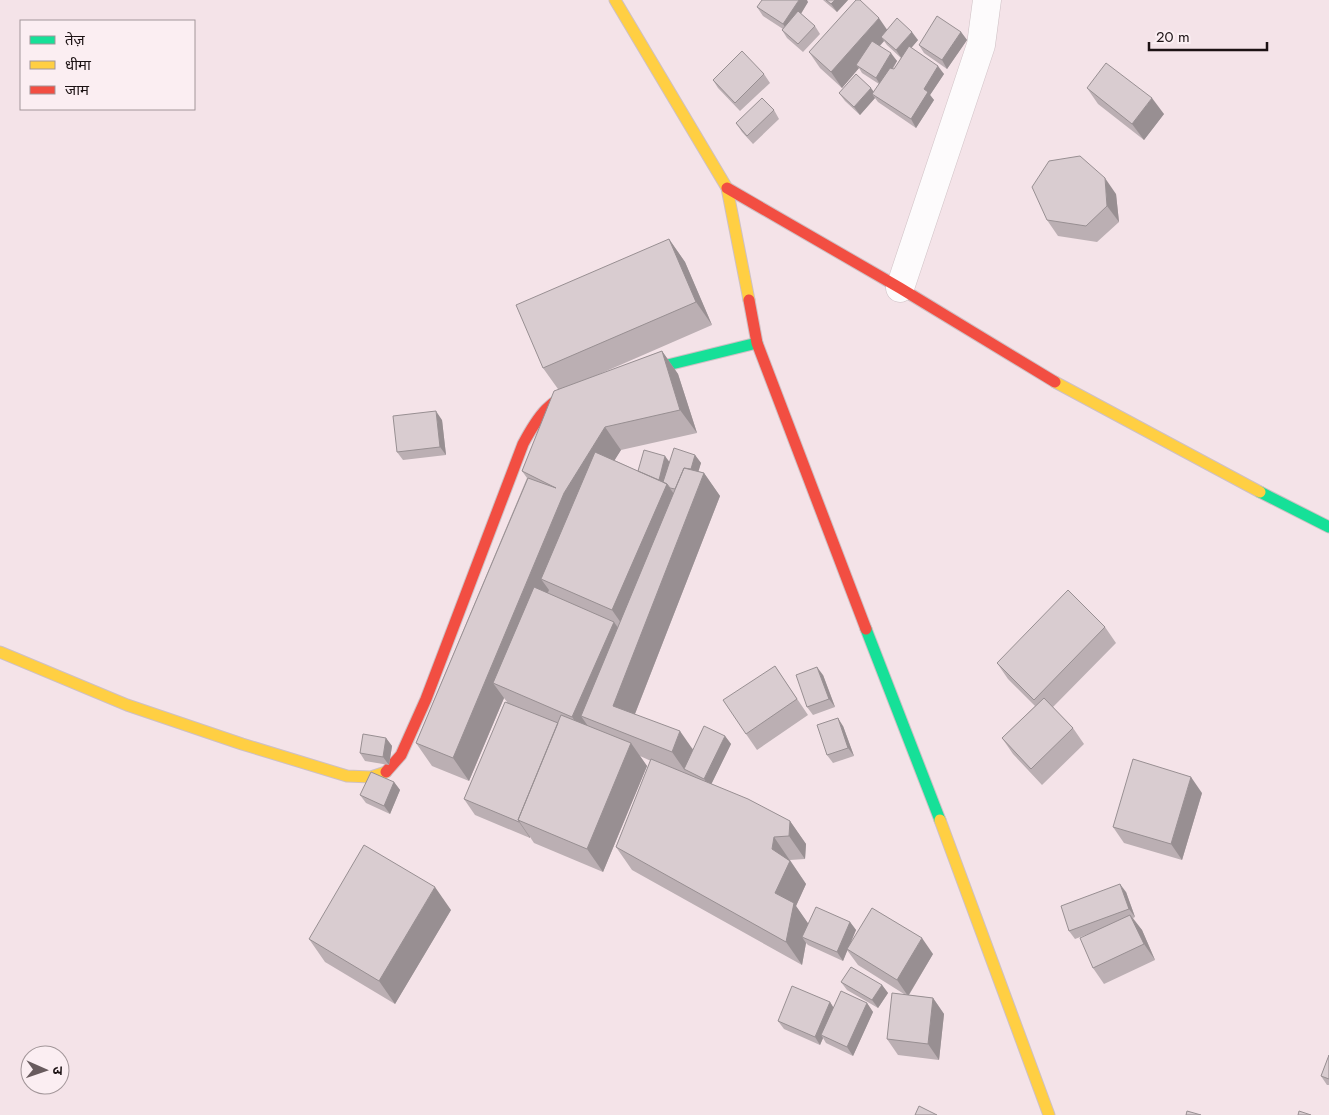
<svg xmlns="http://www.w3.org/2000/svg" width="1329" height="1115" viewBox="0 0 1329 1115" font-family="Jost,'Noto Sans Devanagari',sans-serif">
<rect width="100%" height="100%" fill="#f4e3e8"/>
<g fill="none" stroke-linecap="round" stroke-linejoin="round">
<!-- street casing -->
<g stroke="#cec0c4" stroke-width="29">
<path id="street" d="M900,288l81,-243 6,-45"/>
</g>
<!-- fast casing -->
<g stroke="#cec0c4" stroke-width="13">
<path id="fast" d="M635,373l122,-30
M1260,492l69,35
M866,629l74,191"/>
</g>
<!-- slow casing -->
<g stroke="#cec0c4" stroke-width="13">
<path id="slow" d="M615,0l112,188 22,112
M1055,382l205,110
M0,652l127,53 115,39 105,32 24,1 15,-5
M940,820l109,295"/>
</g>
<!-- jam casing -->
<g stroke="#cec0c4" stroke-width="13">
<path id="jam" d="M727,188l173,100 155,94
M749,300l8,43 109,286
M386,772l15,-17 25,-56 97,-255c16,-30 26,-44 59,-56"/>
</g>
<!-- street -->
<use href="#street" stroke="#fdfbfc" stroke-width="28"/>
<!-- fast -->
<use href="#fast" stroke="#16e098" stroke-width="11"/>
<!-- slow -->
<use href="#slow" stroke="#ffcf43" stroke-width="11"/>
<!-- jam -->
<use href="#jam" stroke="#f24e42" stroke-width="11"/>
</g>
<!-- wall -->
<path fill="#bbafb3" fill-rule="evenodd" d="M823,0h25l-11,12z
M808,2l-7,12 14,12 5,8 -17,18 -16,-14 -5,-8 1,-1 -20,-13 -6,-9z
M887,30l31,10 -7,8 33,26 -14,21 4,5 -18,28 -38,-26 -3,-4 -15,17 -15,-14 -6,-8 35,-1 5,-8 -17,-11 -3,-5 -17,20 -22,-20 -11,-16zM884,41l3,4 14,13 -7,11h-1l4,-8 -17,-15z
M961,32l6,8 -20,29 -23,-16 -5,-8z
M764,74l6,9 -30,28 -22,-23 -5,-8z
M1087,88l77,26 -20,26 -46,-36z
M774,110l5,9 -26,25 -11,-12 -6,-9z
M1116,194l3,28 -22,20 -39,-6 -11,-16z
M669,239l16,23 27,63 -124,54 74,-28 16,23 19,59 -76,17 -7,10 24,11 57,-16 6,8 -3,8 6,2 16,23 -85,218 58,35 32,-13 6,8 -20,40 79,37 16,23 -1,15 -15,1 16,24 -10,22 12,18 42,-2 6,8 -6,14 83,10 -24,41 24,3 11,16 -5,46 -41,-5 -11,-16 17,-45 -46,-29 -11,-15 -4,11 -35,-16 -2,-2 -4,22 -170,-95 -16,-23 35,-86 -11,-5 7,10 -44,106 -69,-29 -4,-6v1l-55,-23 -11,-16 43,-97 -3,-4 -35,83 -37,-15 -16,-23 111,-265 -5,-7 36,-82 -15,-21z
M442,420l4,35 -43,5 -6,-8z
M1105,627l11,16 -63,64 20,21 11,16 -42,41 -29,-31 -11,-16 33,-32 -27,-27 -11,-16z
M775,666l33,49 -51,35 -11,-16z
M823,675l12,32 -22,8 -6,-8z
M843,726l11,30 -21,7 -6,-8z
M386,738l6,8 -3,19 -24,-4 -5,-8z
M394,782l6,8 -10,24 -24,-11 -6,-8z
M1202,793l-20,67 -58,-17 -11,-16z
M1126,892l9,25 -2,1 9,12 13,30 -51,24 -11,-16 -2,-35 -16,6 -6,-8z
M451,910l-56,94 -70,-42 -16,-23z
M841,982l41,3 6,8 -10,15 -31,-18z
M830,1002l3,5 34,-4 6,9 -20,44 -27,-13 -3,-5 -3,7 -36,-16 -6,-8z
M1329,1055v30h-2l-6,-9z"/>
<!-- shaded-wall -->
<path fill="#988f92" d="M799,0h8l1,2 -19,31 -6,-9z
M835,0h13l-11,12 -6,-8z
M879,18l11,16 -9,3 3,4 -24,26 -4,-2 3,3 -17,20 -11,-16z
M912,32l6,8 -16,19 -6,-9z
M961,32l6,8 -20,29 -5,-9z
M891,53l6,8 -16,25 -5,-8z
M938,66l6,8 -14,21 4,5 -18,28 -5,-9 13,-30z
M871,88l6,8 -5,-2 3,4 -15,17 -6,-8z
M1152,98l12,16 -20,26 -12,-16z
M1105,178l11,16 3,28 -12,-16z
M669,239l16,23 27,63 -16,-23z
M662,351l16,23 19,59 -17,-23z
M436,411l6,9 4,35 -6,-8z
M605,427l16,23 -80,129 8,11 -42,99 -14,-6 11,15 -35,83 -16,-23 111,-265z
M695,455l6,8 -11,37 -6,-8z
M665,456l6,8 -4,20 16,23 -55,126 -16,-23 45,-125z
M704,473l16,23 -91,233 -16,-23z
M614,622l16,23 -49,71 11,16 -4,8 -16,-23z
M817,667l6,8 12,32 -6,-8z
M838,718l5,8 11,30 -6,-8z
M680,731l16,23 -12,15 4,6 -16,-23z
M725,736l6,8 -21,43 -6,-8z
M386,738l6,8 -3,19 -6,-8z
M631,743l16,23 -44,106 -16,-23z
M1191,777l11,16 -20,67 -11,-16z
M394,782l6,8 -10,24 -6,-8z
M519,821l11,16v1l-11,-16z
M790,821l16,23 -1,15 -16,-23z
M774,837l32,47 -10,22 14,20 -8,11 4,6 -4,22 -16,-23 -11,-49 -3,-44z
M1120,884l6,8 9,25 -6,-8z
M435,887l16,23 -56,94 -16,-23z
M1130,915l12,15 13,30 -11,-16z
M850,922l6,8 -13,31 -6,-9z
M922,938l11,16 -25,42 -11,-16z
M882,985l6,8 -10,15 -6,-8z
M933,998l11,16 -5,46 -11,-16z
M830,1002l5,8 -14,25 2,3 -3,7 -5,-8z
M867,1003l6,9 -20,44 -6,-9z"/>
<!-- building -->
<path fill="#d9ccd0" stroke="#988f92" d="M762,0h37l-16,24 -26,-17z
M826,0h9l-4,4z
M856,0h4l19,18 -48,54 -22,-20z
M798,11l17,15 -17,18 -16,-14z
M937,16l24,16 -19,28 -23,-15z
M897,18l15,14 -16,18 -15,-13z
M872,41l19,12 -15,25 -20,-13z
M909,46l29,20 -14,23 4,3 -17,27 -39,-25 18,-26 4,1z
M742,51l22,23 -29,29 -22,-23z
M1106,63l46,35 -20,26 -45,-36z
M856,74l15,14 -17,19 -15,-14z
M762,98l12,12 -27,26 -11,-13z
M1080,156l25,22 2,28 -21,20 -39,-6 -15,-33 17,-26z
M669,239l27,63 -153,66 -27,-63z
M662,351l18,59 -75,17 -41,66 -111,265 -37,-15 112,-265 28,10 -34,-17 32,-80z
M436,411l4,36 -43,5 -4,-36z
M674,448l21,7 -4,14 -7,-1 -9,21 -5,-1 -3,-4 -4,-2z
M644,450l21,6 -6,24 -21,-9z
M595,452l72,32 -55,126 -71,-31z
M684,468l20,5 -91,233 67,25 -8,21 -91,-36z
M534,587l80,35 -42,95 -79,-34z
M1068,590l37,37 -71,73 -37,-37z
M775,666l22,33 -51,35 -23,-34z
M817,667l12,32 -22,8 -11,-32z
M1044,698l29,30 -42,41 -29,-31z
M505,702l53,21 -40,97h1v2l-55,-23z
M561,715l70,28 -44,106 -69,-29z
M838,718l10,30 -21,7 -10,-30z
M704,726l21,10 -21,43 -20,-10z
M363,734l23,4 -3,19 -23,-4z
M651,759l97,40 42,22 -1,15 -15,1 -2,12 18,12 -15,32 19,10 -8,39 -170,-95z
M1133,759l58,18 -20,67 -58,-17z
M371,772l23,10 -10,24 -24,-11z
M364,845l71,42 -56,94 -70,-42z
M1120,884l9,25 -60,22 -8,-25z
M816,907l34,15 -13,30 -35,-15z
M872,908l50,30 -25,42 -50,-31z
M1130,915l14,29 -51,24 -13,-30z
M851,967l31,18 -10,15 -31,-18z
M792,986l38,16 -15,35 -37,-16z
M841,991l26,12 -20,44 -26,-12z
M892,993l41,5 -5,46 -41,-5z
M1329,1055v24l-8,-3z
M919,1106l18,9h-22z
M1187,1111l14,4h-15z
M1299,1111l12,4h-13z"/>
<!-- legend -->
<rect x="20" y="20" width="175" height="90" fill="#fbeef2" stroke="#a29699"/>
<rect x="30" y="36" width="25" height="8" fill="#16e098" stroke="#a29699"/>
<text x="65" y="45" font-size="15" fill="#1c1214">तेज़</text>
<rect x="30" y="61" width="25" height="8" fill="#ffcf43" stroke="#a29699"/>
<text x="65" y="70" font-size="15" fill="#1c1214">धीमा</text>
<rect x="30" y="86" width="25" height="8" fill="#f24e42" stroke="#a29699"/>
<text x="65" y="95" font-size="15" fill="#1c1214">जाम</text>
<!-- north arrow -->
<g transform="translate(45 1070) rotate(92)"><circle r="24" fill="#fbeef2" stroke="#a29699"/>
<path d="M0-4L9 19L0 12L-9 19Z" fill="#685b5e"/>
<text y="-8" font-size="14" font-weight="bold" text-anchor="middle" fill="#1c1214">उ</text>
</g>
<!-- scale -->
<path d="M1149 42v8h118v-8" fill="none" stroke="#1c1214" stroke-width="2.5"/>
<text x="1156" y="42" font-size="15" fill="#1c1214" stroke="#fbeef2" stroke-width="4" paint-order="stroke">20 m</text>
</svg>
